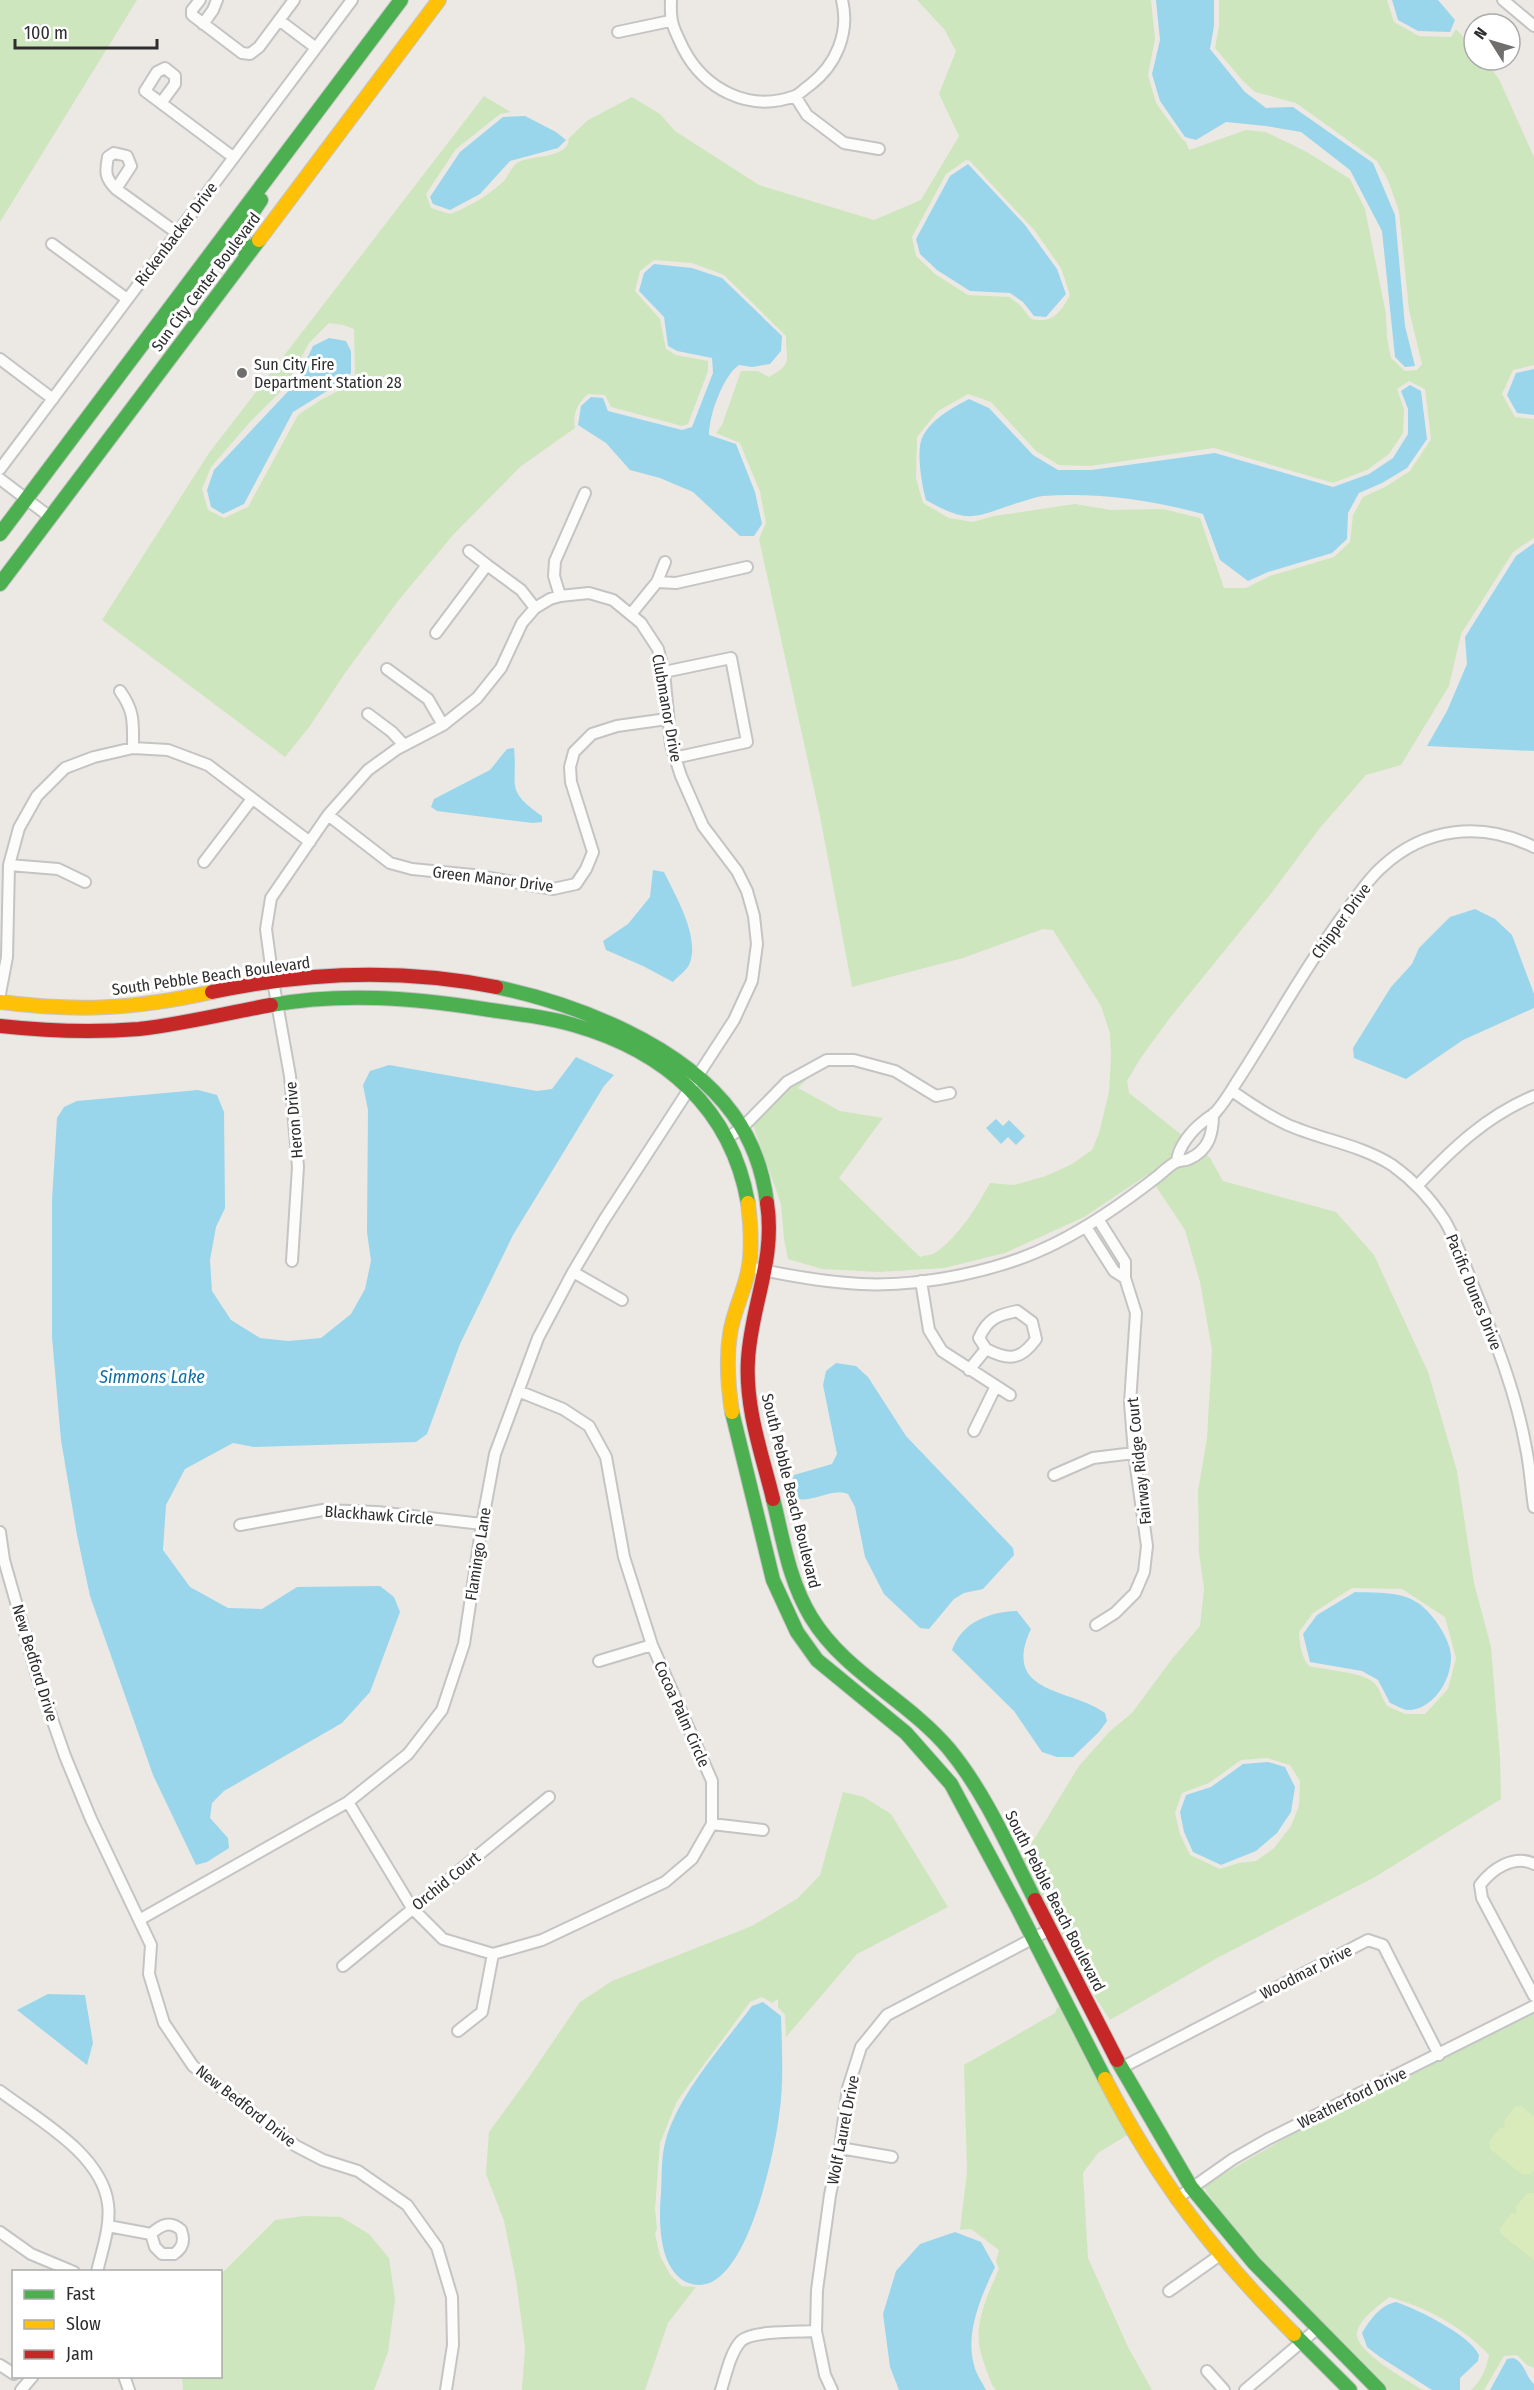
<svg xmlns="http://www.w3.org/2000/svg" width="1534" height="2390" viewBox="0 0 1534 2390" font-family="'Fira Sans Condensed',sans-serif">
<rect width="100%" height="100%" fill="#ece8e4"/>
<!-- green -->
<path fill="#cee6be" fill-rule="evenodd" d="M0,0h137l-137,222z
M917,0h234l4,39 -7,36 8,28 26,36 4,3 3,8 57,-20 20,2 41,20 43,27 15,30 21,105 1,24 4,20 14,13 12,-1 5,-6 -13,-54 -10,-99 -11,-31 -11,-19 -81,-58 -41,-11 -12,-11 -28,-33 4,-22v-26h168l7,22 25,14 32,1 5,-8 18,20v11h10l15,19 35,78v208l-21,5 -11,24 13,23 19,2v119l-21,14 -52,82 -12,52 -48,79 -35,10 -47,54 -46,62 -104,128 -29,40 -13,22 2,12 54,43 -10,11 -2,12 -23,17 -1,-1 -63,42 -79,36 -61,15 -66,4 -56,-3 -34,-10 -4,-20 -3,-35 -28,-79 37,-38 21,-12 -13,13 42,23 43,7 -44,60 81,79c6,-2 14,-2 18,-6 22,-17 39,-44 52,-68l24,2 32,-9 26,-12 20,-14 7,-17 10,-41 2,-33 -1,-26 -9,-27 -48,-76 -10,-1 -80,29 -111,29 -32,-171 -61,-277 7,-16 -6,-31 -20,-49 -24,-10 6,-8 19,-54h17l11,6c26,-14 16,-18 17,-41l-62,-61 -32,-12 -38,-3 -14,11 -5,20 25,28 6,30 10,6 32,6v10l-20,53 -6,2 -71,-19 -6,-12 -17,-1c-10,9 -16,20 -13,34l-55,39 -67,68 -55,66 -53,72 -35,53 -25,31 -183,-137 107,-167 275,-357 27,16 -11,2 -44,35 -30,45 5,14 19,6c19,-7 37,-18 53,-32 5,-5 8,-15 14,-19 14,-9 51,-3 52,-25l19,-18 44,-23 28,17 15,17 84,54 115,35 47,-20 38,-64 -20,-42 17,-43 -12,-22zM966,160l4,1 65,70 26,37 9,27c-9,17 -17,29 -39,24l-11,-14 -11,-8 -41,-2 -33,-21 -19,-18 -4,-19 34,-63zM329,323l14,2 11,4 1,44 -2,10 -34,18 -21,14 -50,92 -24,11 -16,-8 -6,-21 9,-22 39,-45 36,-36 23,-43zM1409,381l16,8 6,50 -21,32 -25,16 -22,10 -10,18 -3,27 -16,15 -64,19 -24,12h-22l-24,-70 -37,-9 -52,1 -36,-6 -81,12 -21,6 -24,-4 -26,-15 -7,-25 1,-41 21,-26 30,-17 23,8 45,49 23,14 31,1 124,-18 119,35 34,-13 22,-16 14,-21 1,-24 -7,-20z
M1206,1154l4,4 13,23 113,31 38,43 54,117 29,99 17,112 17,64 9,111 1,41 -126,78 -158,81 -107,62 -21,-33 -67,-128 57,-93 31,-35 22,-18 40,-54 28,-33 4,-37 -5,-36 -1,-62 9,-53 5,-88 -12,-68 -15,-52 -30,-45 24,-18 12,-3zM1352,1588l50,1 43,28 11,41 -8,31 -23,25h-20l-18,-8c-5,-7 -7,-19 -14,-24 -11,-10 -48,-12 -64,-16 -8,-9 -9,-22 -10,-34l14,-19zM1267,1758l23,7 10,16 -1,25 -8,20 -17,22 -18,13 -17,2 -19,6 -30,-14 -10,-21 -5,-21 7,-20 27,-10 32,-23z
M843,1792l21,5 27,17 57,93 -91,47 -71,83 -1,-22 -7,-8v-8l-6,4 -10,-6 -12,5 -73,99 -17,42 -5,66 2,20 -2,5 5,22 11,20 11,10 14,1 -28,36 -23,67h-123l3,-42 -9,-68 -12,-59 -18,-47 3,-42 38,-52 53,-78 32,-21 140,-55 46,-28 22,-23z
M1061,2006l68,128 -31,19 -15,20 5,85 41,91 23,41h-156l-4,-5c-4,-11 -9,-23 -12,-35 -6,-28 8,-56 19,-81l-3,-8 3,-11 -28,-21 -11,1 7,-58 -3,-107 91,-52 2,-5z
M1534,2012v356l-7,-3 -10,-10 -13,1 -20,34h-13c11,-10 15,-21 18,-35 -26,-28 -63,-48 -100,-58 -10,9 -28,20 -32,35 -4,19 52,49 66,58h-37c-21,-26 -47,-47 -71,-71 -40,-41 -81,-85 -112,-133l96,-56z
M304,2216l37,1 28,17 20,24 6,42 -7,52 -14,38h-191l-1,-13 38,-1 1,-102 54,-54z"/>
<!-- pitch -->
<path fill="#d9eabb" d="M1521,2106l13,10v54l-3,4 -8,1 -33,-26 -1,-7 11,-14h5l-1,-7 11,-14z
M1527,2193h7v67l-33,-26 -1,-6 11,-14 6,-1 -1,-6z"/>
<!-- water -->
<path fill="#99d6ec" d="M1156,0h58v26l-4,23 35,43 21,16 27,-1 80,56 22,52 10,111 10,40 -10,1 -10,-10 -13,-126 -32,-61 -49,-38 -35,-6 -40,-4 -30,18 -11,-3 -25,-36 -8,-27 8,-34z
M1392,0h46l17,20 -5,12 -32,-1 -20,-11z
M525,116l31,16 10,8 -8,8 -48,13 -30,33 -30,16 -17,-6 -3,-7 30,-45 43,-35z
M968,164l57,61 32,44 9,25 -20,23 -12,-1 -11,-14 -13,-9 -40,-2 -33,-21 -17,-16 -4,-15 34,-63z
M654,264l38,4 30,10 60,58 -1,15 -11,13 -18,3 -13,-2c-16,11 -30,50 -30,70l27,9 19,48 7,32 -8,12h-14l-47,-44 -33,-14 -30,-8 -24,-27 -28,-18 3,-19 10,-9 12,1 5,13 74,19 10,-3 21,-54 -1,-15 -35,-7 -9,-5 -4,-29 -25,-26 5,-18z
M329,338l17,3 5,10v22l-11,10 -47,29 -49,92 -21,10 -12,-7 -4,-17 7,-20 81,-86 18,-38z
M1534,369v46l-17,-2 -10,-18 9,-22z
M1410,385l11,6 6,48 -20,29 -25,15 -23,10 -11,20 -1,26 -15,14 -64,19 -20,9 -28,-21 -17,-46c-51,-14 -107,-22 -160,-18 -9,1 -18,5 -26,7 -45,15 -48,21 -91,-3 -4,-14 -10,-48 -4,-62 9,-19 30,-30 47,-39l20,9 44,47 25,15h33l124,-17 118,34 36,-13 24,-16 15,-24v-25l-7,-18z
M1534,543v208l-107,-5 20,-35 20,-47 -2,-27 51,-81z
M514,748c4,39 -10,41 28,68v6l-9,1 -96,-12 -6,-4 3,-8 56,-29 17,-21z
M653,870l11,2c12,25 37,66 25,93 -3,6 -12,12 -16,17l-30,-16 -37,-16 -3,-9 25,-17 22,-27z
M1475,909l20,10 17,16 22,59v14l-71,32 -57,39 -52,-21 -1,-10 38,-61 21,-23 7,-16 31,-31z
M576,1057l38,18 -10,11 -91,149 -53,109 -33,90 -11,8 -162,5 -21,-4 -48,26 -19,36 -3,45 27,37 38,21 34,1 35,-22 83,-1 14,11 6,15 -30,80 -28,31 -118,68 -12,12 -2,15 18,20 1,10 -22,14 -11,3 -43,-90 -63,-179 -13,-61 -16,-95 -9,-103v-137l5,-82 7,-11 13,-6 121,-11 19,5 7,17 1,96 -9,19 -6,33 2,31 19,29 29,18 28,3 33,-3 30,-24 14,-25 6,-28 -4,-29 1,-122 -5,-25 7,-14 19,-6 148,26 15,-2z
M996,1119l7,7 6,-6 16,16 -9,9 -8,-8 -7,7 -15,-16z
M836,1363l20,3 12,11 38,59 107,112 1,7 -31,34 -19,4 -10,6 -25,30 -9,-1 -36,-34 -19,-37 -10,-50 -7,-13c-17,-6 -33,8 -51,5l-6,-15 3,-9 38,-11 5,-10 -14,-69 3,-14z
M1355,1592c21,1 45,-1 63,11 14,9 34,38 33,55 0,23 -19,53 -44,52 -5,-1 -12,-5 -17,-7l-12,-23 -16,-9 -52,-9 -7,-28 14,-19z
M1017,1611l14,18c-31,66 41,59 74,84l2,8 -8,11 -26,25h-16l-15,-5 -28,-41 -62,-61c10,-28 37,-38 65,-39z
M1268,1762l17,5 10,20 -4,25 -14,21 -21,18 -35,14 -28,-13 -9,-20 -4,-20 6,-17 25,-8 32,-23z
M48,1994l37,1 8,48 -6,22 -70,-55z
M763,2002l18,14c1,32 3,67 -2,100 -5,39 -30,157 -73,168 -17,4 -30,-6 -37,-20 -10,-20 -10,-49 -8,-71 1,-16 0,-34 4,-50 11,-46 58,-98 87,-137z
M955,2232l26,10 14,25c-14,30 -30,65 -21,98 2,9 8,17 12,25h-87l-9,-23 -7,-53 13,-43 24,-27z
M1396,2302c21,7 74,33 83,53l-1,6 -18,17v12h-28l-52,-33 -13,-10 -5,-14c8,-13 18,-28 34,-31z
M1513,2358c12,4 12,18 21,26v6h-44l17,-31z"/>
<g fill="none" stroke-linecap="round" stroke-linejoin="round">
<!-- street casing -->
<g stroke="#c5c4c5" stroke-width="14">
<path id="street" d="M200,0l-8,10v5l50,38 8,1 9,-7 35,-47
M671,0c-1,23 2,27 12,48 21,41 66,65 112,48 5,-2 10,-8 15,-11 26,-20 40,-52 32,-85
M1503,0l31,26
M279,20l37,28
M203,24l10,-14 4,-10
M618,32l52,-11
M795,96l12,19 37,28 35,6
M161,103l14,-19v-8l-10,-8 -8,4 -12,19 88,66
M116,189l15,-23 -4,-10 -13,-3 -6,4c-3,15 -3,21 8,32l61,44
M52,244l75,55
M0,359l53,40
M0,469l352,-469
M0,479l50,38
M469,551l18,14
M657,582l19,1 71,-16
M560,596l-6,-20 1,-15 30,-68
M631,614l26,-32 8,-20
M436,633l51,-68 34,25 14,18
M387,669l41,30 15,26
M664,672l67,-14 16,84 -73,16
M120,691c15,21 13,32 13,57
M368,714l24,18 12,13
M328,815l62,48 22,6 61,6 80,14 23,-5 10,-15 7,-17 -22,-70 -1,-15 4,-15 18,-18 25,-8 50,-7
M204,862l48,-63
M9,865l49,4 27,13
M0,994l7,-37 2,-92 10,-37 18,-32 28,-28 29,-11 39,-9 35,2 40,15 102,77
M1232,1091c17,12 35,24 54,33 35,16 73,20 106,41 21,15 39,34 53,56 12,21 20,45 29,67 21,52 42,104 52,160 4,19 5,39 8,59
M727,1138l15,-10 45,-46 40,-22h27l41,11 41,25 14,-3
M1177,1161c1,-14 15,-31 27,-40 3,-3 7,-5 11,-8 8,-9 15,-20 21,-30 36,-55 67,-113 106,-166 12,-16 24,-36 40,-50 43,-40 100,-46 152,-20
M1417,1186c35,-37 69,-70 117,-90
M1086,1227l28,44 11,7
M749,1267c36,8 75,15 112,17 61,3 140,-13 195,-41 36,-18 70,-42 102,-67 6,-5 12,-11 18,-14 4,-2 9,-1 13,-3 20,-9 24,-25 24,-45
M573,1272l49,28
M921,1281l8,49 13,21 68,44
M969,1370l17,-21c23,12 35,11 50,-10l-4,-17 -15,-11c-19,4 -29,7 -38,27l7,11
M974,1431l22,-45
M1054,1475l39,-17 41,-5
M240,1525l83,-15 54,2 105,12
M0,1532l4,28 33,116 28,80 26,63 60,126 -2,29 15,49 29,43 103,80 27,14 35,11 49,34 30,42 15,50 1,48 -7,45
M1096,1625l19,-12 20,-20 9,-21 3,-26 -13,-93 -4,-50 6,-90 -11,-35v-16l-27,-43
M599,1661l53,-16
M348,1802l64,106 31,31 50,15 49,-14 123,-58 27,-23 20,-35v-43l-60,-136 -28,-88 -18,-100 -17,-31 -26,-17 -45,-18
M712,1824l51,6
M1534,1864c-20,-10 -42,5 -54,21l2,13 52,98
M139,1920l209,-118 60,-48 34,-44 22,-66 18,-120 13,-70 43,-116 35,-66 31,-52 130,-200 18,-39 5,-37 -3,-28 -7,-25 -10,-20 -34,-45 -22,-50 -10,-31 -7,-73 -6,-23 -17,-26 -28,-23 -24,-7 -29,3 -10,3 -15,9 -13,15 -21,45 -24,30 -34,27 -46,24 -29,21 -40,45 -57,83 -5,31 7,52 17,95 8,91 -6,94
M343,1966l206,-169
M458,2031l24,-19 11,-58
M1121,2068l247,-128 15,5 56,110
M0,2091c37,28 102,63 108,113 3,22 -6,46 -11,68
M840,2148l52,9
M1176,2199l57,-40 35,-20 266,-133
M108,2226l43,8c10,-9 19,-14 30,-4 4,10 2,18 -7,24h-12l-7,-7 -4,-13
M0,2232l31,22 43,18
M1169,2291l51,-36
M0,2365l14,9
M1207,2371l17,19
M124,2376l5,14
M21,2390l12,-14
M721,2390c5,-15 9,-37 20,-49 11,-11 59,-9 75,-10
M832,2390l-7,-15 -9,-44 1,-41 13,-95 10,-47 8,-60 13,-41 26,-32 164,-86
M1245,2390l73,-62"/>
</g>
<!-- fast casing -->
<g stroke="#c5c4c5" stroke-width="16">
<path id="fast" d="M247,256c-12,-19 3,-40 14,-56
M0,534l401,-534
M0,584l259,-344
M496,987c81,17 187,58 237,127 19,26 30,57 34,89
M271,1005c71,-13 142,-7 213,4 30,5 61,7 90,16 91,26 157,83 174,178
M732,1412l41,168 24,52 20,28 89,73 45,51 66,123 88,172
M773,1499c10,40 16,82 38,118 33,55 97,83 138,132 37,45 60,100 86,151
M1117,2060l74,127 63,76 125,127
M1294,2334l56,56"/>
</g>
<!-- slow casing -->
<g stroke="#c5c4c5" stroke-width="16">
<path id="slow" d="M259,240l180,-240
M0,1002c78,10 135,7 212,-10
M732,1412c-4,-26 -6,-53 -2,-78 3,-20 12,-38 17,-58 6,-23 4,-49 1,-73
M1105,2079c52,101 109,175 189,255"/>
</g>
<!-- jam casing -->
<g stroke="#c5c4c5" stroke-width="16">
<path id="jam" d="M212,992c94,-20 189,-24 284,-5
M0,1026c46,5 92,7 139,3 45,-5 88,-16 132,-24
M767,1203c9,57 -16,102 -19,157 -3,48 14,94 25,139
M1035,1900l82,160"/>
</g>
<!-- street -->
<use href="#street" stroke="#fcfcfb" stroke-width="10"/>
<!-- fast -->
<use href="#fast" stroke="#4caf50" stroke-width="14"/>
<!-- slow -->
<use href="#slow" stroke="#ffc107" stroke-width="14"/>
<!-- jam -->
<use href="#jam" stroke="#c62828" stroke-width="14"/>
</g>
<!-- markers -->
<circle fill="#706f6e" stroke="#fff" stroke-width="2" cx="242" cy="373" r="6"/>
<g text-anchor="middle" dominant-baseline="central" stroke-width="6" stroke-linejoin="round" paint-order="stroke">
<!-- street labels -->
<g font-size="16" fill="#2e2e2e" stroke="#fff">
<text transform="translate(176 234) rotate(-53)">Rickenbacker Drive</text>
<text transform="translate(206 282) rotate(-53)">Sun City Center Boulevard</text>
<text transform="translate(667 708) rotate(80)">Clubmanor Drive</text>
<text transform="translate(493 879) rotate(7)">Green Manor Drive</text>
<text transform="translate(1341 921) rotate(-54)">Chipper Drive</text>
<text transform="translate(211 976) rotate(-8)">South Pebble Beach Boulevard</text>
<text transform="translate(294 1120) rotate(-95)">Heron Drive</text>
<text transform="translate(1474 1292) rotate(68)">Pacific Dunes Drive</text>
<text transform="translate(1139 1461) rotate(-96)">Fairway Ridge Court</text>
<text transform="translate(791 1491) rotate(76)">South Pebble Beach Boulevard</text>
<text transform="translate(379 1515) rotate(4)">Blackhawk Circle</text>
<text transform="translate(478 1554) rotate(-81)">Flamingo Lane</text>
<text transform="translate(35 1663) rotate(73)">New Bedford Drive</text>
<text transform="translate(682 1714) rotate(66)">Cocoa Palm Circle</text>
<text transform="translate(446 1881) rotate(-39)">Orchid Court</text>
<text transform="translate(1055 1901) rotate(63)">South Pebble Beach Boulevard</text>
<text transform="translate(1306 1972) rotate(-27)">Woodmar Drive</text>
<text transform="translate(1352 2098) rotate(-26)">Weatherford Drive</text>
<text transform="translate(246 2106) rotate(38)">New Bedford Drive</text>
<text transform="translate(843 2130) rotate(-79)">Wolf Laurel Drive</text>
</g>
<!-- poi labels -->
<g font-size="16" fill="#2e2e2e" stroke="#fff" text-anchor="start">
<text x="254" y="364">Sun City Fire<tspan x="254" dy="18">Department Station 28</tspan></text>
</g>
<!-- water labels -->
<g font-size="18" font-style="italic" fill="#0d6fa3" stroke="#fff">
<text x="152" y="1377">Simmons Lake</text>
</g>
</g>
<!-- legend -->
<rect x="12" y="2270" width="210" height="108" fill="#ffffff" stroke="#ababab" stroke-width="1.5"/>
<rect x="24" y="2290" width="30" height="9" fill="#4caf50" stroke="#ababab" stroke-width="1.5"/>
<text x="66" y="2300" font-size="18" fill="#2e2e2e">Fast</text>
<rect x="24" y="2320" width="30" height="9" fill="#ffc107" stroke="#ababab" stroke-width="1.5"/>
<text x="66" y="2330" font-size="18" fill="#2e2e2e">Slow</text>
<rect x="24" y="2350" width="30" height="9" fill="#c62828" stroke="#ababab" stroke-width="1.5"/>
<text x="66" y="2360" font-size="18" fill="#2e2e2e">Jam</text>
<!-- north arrow -->
<g transform="translate(1492 42) rotate(307)"><circle r="28" fill="#ffffff" stroke="#ababab" stroke-width="1.5"/>
<path d="M0-4.5L10 22L0 15L-10 22Z" fill="#706f6e"/>
<text y="-9" font-size="16" font-weight="bold" text-anchor="middle" fill="#2e2e2e">N</text>
</g>
<!-- scale -->
<path d="M15 39v9h142v-9" fill="none" stroke="#2e2e2e" stroke-width="3"/>
<text x="24" y="39" font-size="18" fill="#2e2e2e" stroke="#ffffff" stroke-width="4.5" paint-order="stroke">100 m</text>
</svg>
